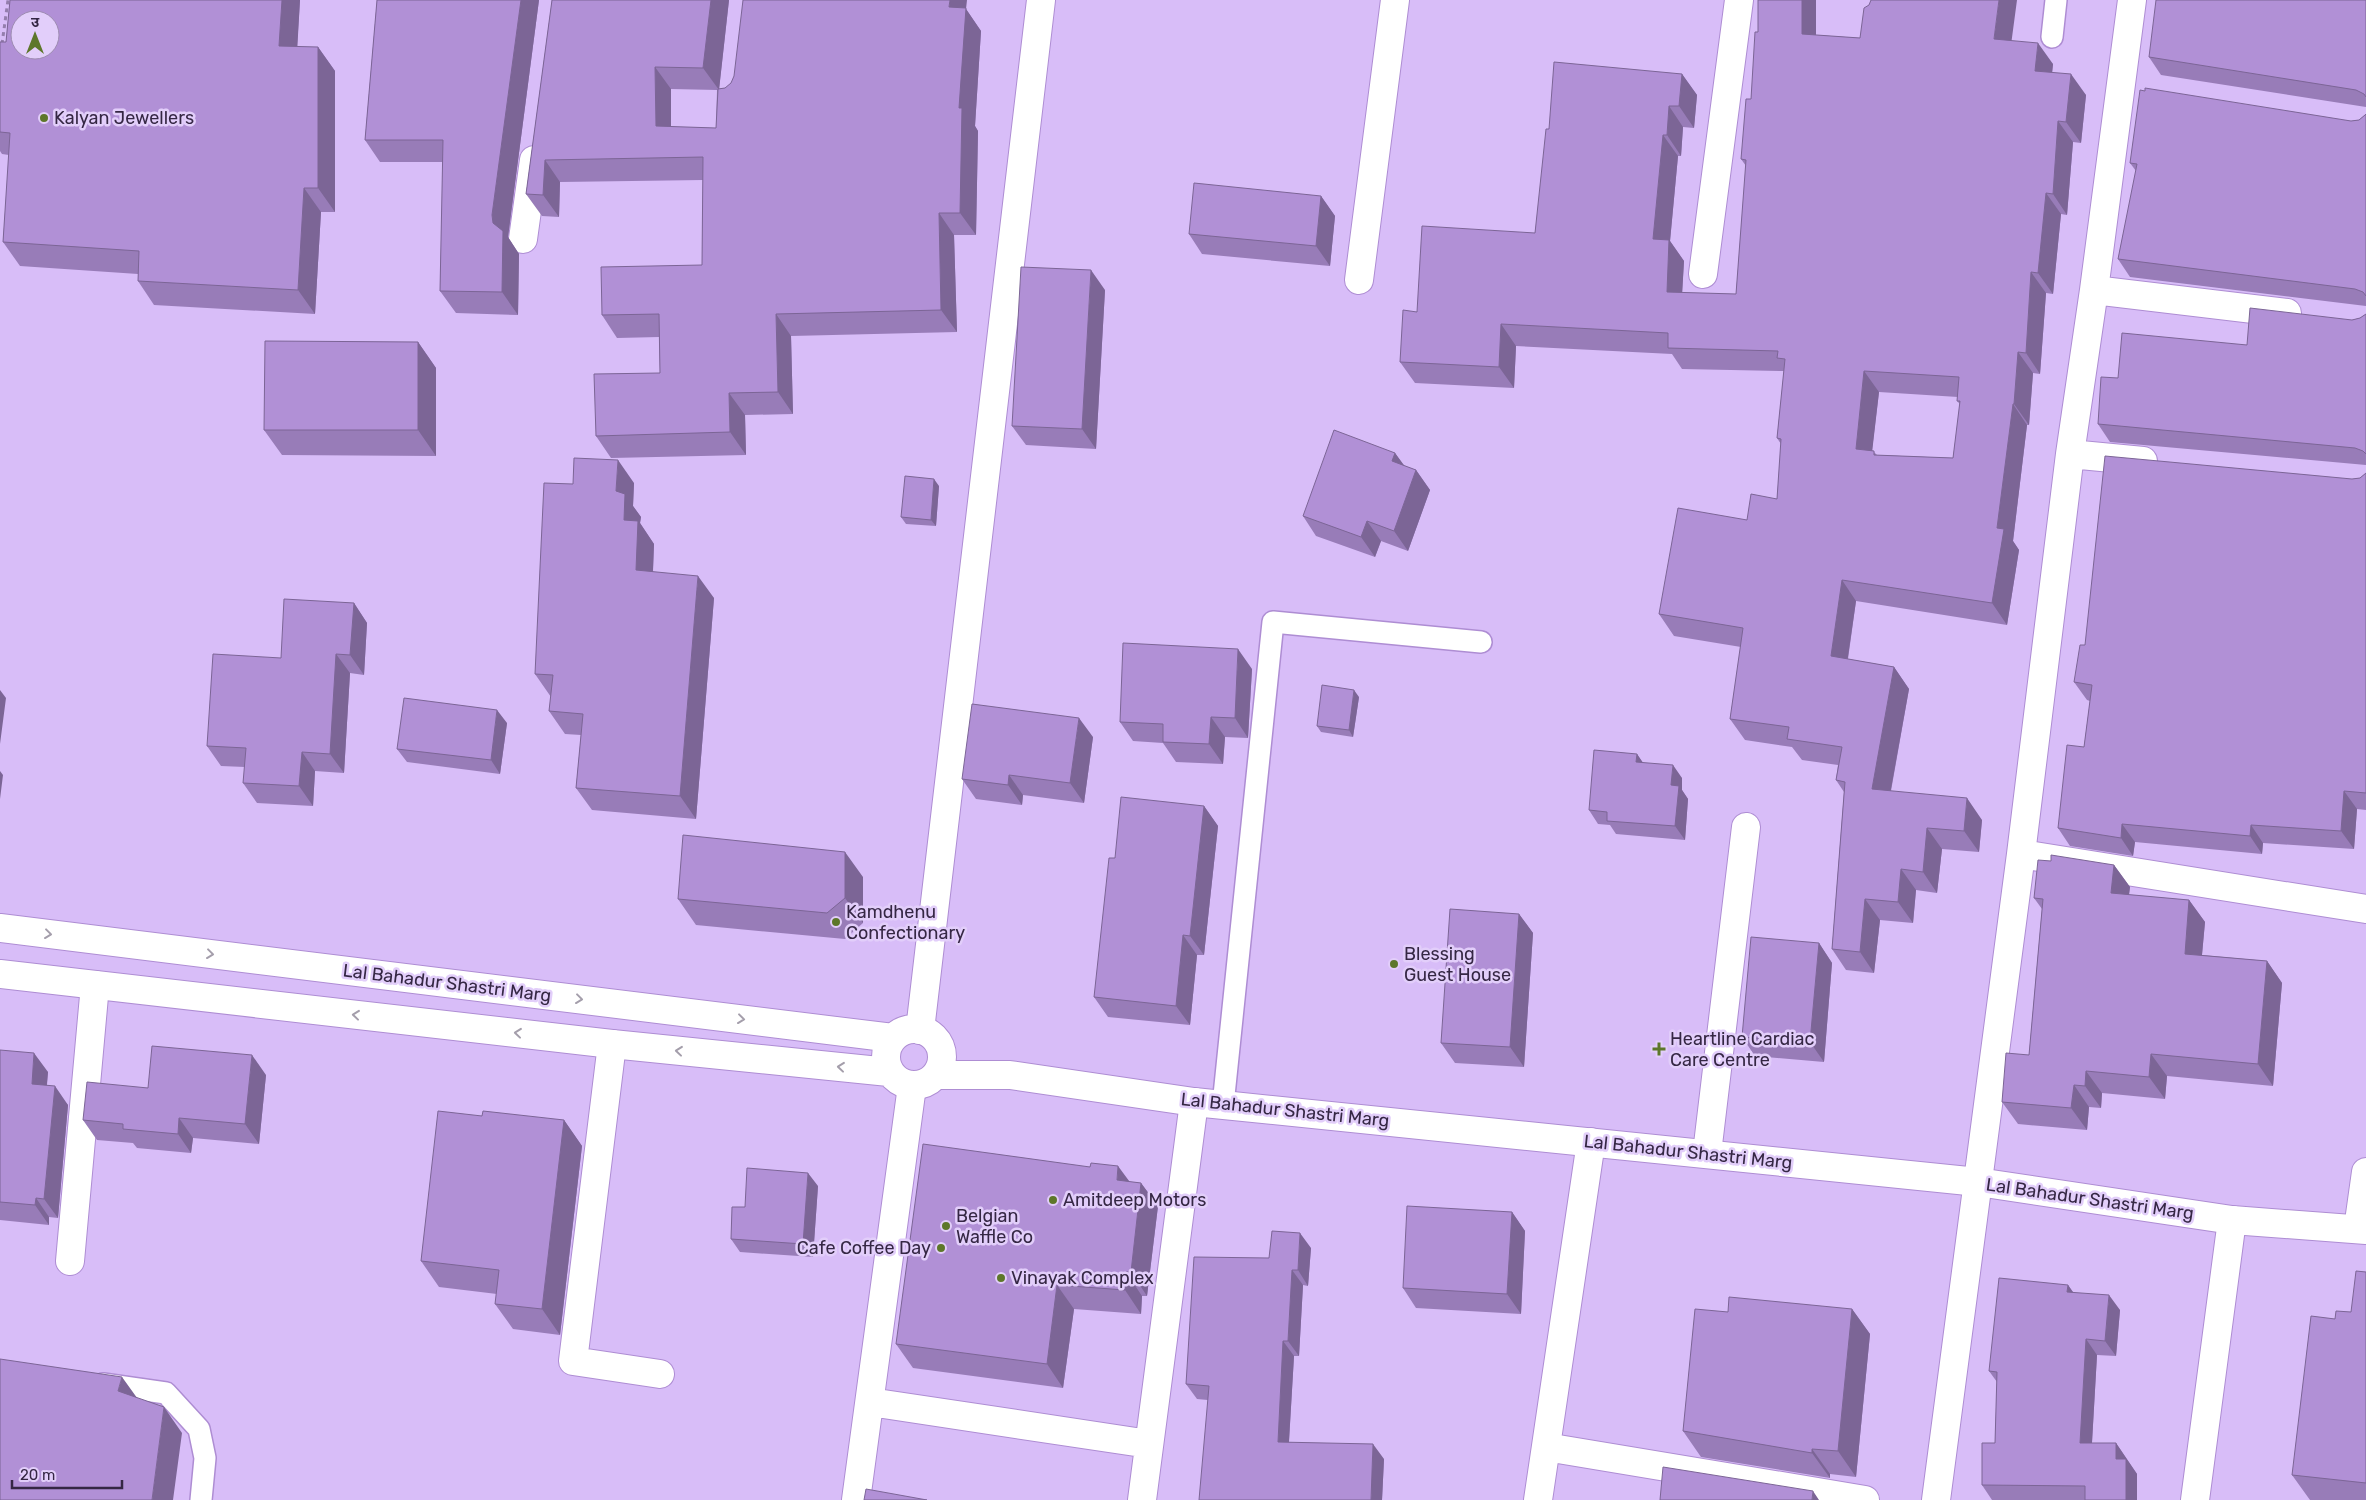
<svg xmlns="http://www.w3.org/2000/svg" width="2366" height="1500" viewBox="0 0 2366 1500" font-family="Rubik,'Noto Sans Devanagari',sans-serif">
<rect width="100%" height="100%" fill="#d8bdf8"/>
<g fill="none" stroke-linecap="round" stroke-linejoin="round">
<!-- lane casing -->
<g stroke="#ae8dd3" stroke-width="24">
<path id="lane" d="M2052,37l4,-37
M1223,1105l50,-483 208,20
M103,1384l63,9 33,36 6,29 -4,42"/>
</g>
<!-- street casing -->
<g stroke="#ae8dd3" stroke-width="30">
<path id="street" d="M523,239l11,-79
M1703,274l36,-274
M1359,280l36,-280
M2094,290l193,23
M2070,454l73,7
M2021,854l345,55
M920,1030l121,-1030
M612,1044l-39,317 87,13
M1707,1153l39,-326
M2358,1229l8,-57
M70,1261l25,-276
M870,1402l279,42
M1546,1447l319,53
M856,1500l56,-414
M1142,1500l52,-398
M1538,1500l53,-358
M1936,1500l85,-646 49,-400 24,-164 38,-290
M2195,1500l37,-280"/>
</g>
<!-- secondary casing -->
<g stroke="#ae8dd3" stroke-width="30">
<path id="secondary" d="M0,928l893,110
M0,974l612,70 277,28
M886 1057a28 28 0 1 1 56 0a28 28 0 1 1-56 0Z
M936,1075h74l184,27 784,80 254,38 134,10"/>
</g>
<!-- path -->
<path stroke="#947ead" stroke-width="3" stroke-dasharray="4 4" stroke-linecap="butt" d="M2,44l6,-44"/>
<!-- lane -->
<use href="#lane" stroke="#fff" stroke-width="21"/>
<!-- street -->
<use href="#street" stroke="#fff" stroke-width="28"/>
<!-- secondary -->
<use href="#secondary" stroke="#fff" stroke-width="28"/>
</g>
<!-- wall -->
<path fill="#987cb8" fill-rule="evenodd" d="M10,0h290l-3,47h21l17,24v141h-14l-6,102 -161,-9 -16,-24v-7l-118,-8 -17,-24 6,-87 -7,-1 -2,-3v-109h6z
M377,0h162l-31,237 11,17 -1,61 -62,-2 -16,-22 3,-129h-63l-15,-22z
M552,0h177l-10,89 6,-1 241,-79 15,22 -6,95 3,5 -2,104h-22l3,97 -166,4 2,78 -48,1 1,40 -135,3 -15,-22 64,-63 -1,-36 -42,1 -15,-23 100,-50 1,-85 -143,2 -1,35 -17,-1 -16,-22zM671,89l46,1 -1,38 -45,-1z
M1816,0v35l44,3 151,3 42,23 -1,9 34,22 -5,48 -8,-1 -6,73 -6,-1 -8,80 -7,-1 -6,81 -7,-1 -4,52h-2l-14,116 6,9 -12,75 -151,-24 -8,58 46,8 15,22 -18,102 91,29 -3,32 -37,-3 -5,44 -21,-3 -3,33 -33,-3 -6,53 -28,-3 -14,-21 12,-157 -8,-12 2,-15 -36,-5 -10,-13 -47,-7 -15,-21 11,-72 -67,-11 -15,-22 88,-94 30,-21 4,-55 -4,-6 7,-67 -102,-2 -10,-15 -156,-8 -2,42 -99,-5 -15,-21 17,-50 118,-79 14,-104 133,-55 15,21 -3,33 -11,-1 -2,29h-3l-8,85 14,20 -2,32 54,1 10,-128 -5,-7 10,-60 7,-67zM1879,392l79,5 -1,4 3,3 -7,54 -76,-3 -5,-5z
M2366,0v107l-205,-32 -12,-18z
M2366,114v192l-236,-29 -12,-18 18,-88 -6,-8 221,-42 8,-1 6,-5z
M1321,196l14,20 -5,50 -128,-12 -13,-20z
M1105,290l-9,159 -70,-4 -14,-19z
M2366,314v151l-256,-23 -12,-18 20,-46 129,-33 113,-27z
M418,342l18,26v88l-154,-1 -18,-25z
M1395,453l9,13 12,4 14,20 -22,61 -27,-10 -6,16 -59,-21 -13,-20z
M2366,473v337l-9,-1 -3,40 -91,-6 -1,11 -127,-12 -2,14 -63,-10 -12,-18 26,-81 6,-46 -3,-1 -13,-18 11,-37 267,-166 8,-1z
M634,483l-1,23 8,11 -1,6 14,21 -1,28 61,26 -18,221 -104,-9 -16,-22 5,-53 -16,-1 -16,-23 2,-14 -16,-23 38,-190z
M939,486l-3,40 -30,-2 -5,-7z
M354,603l13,20 -3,52 -14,-2 -6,100 -29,-2 -2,35 -56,-3 -14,-20 2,-16 -24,-1 -14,-20 74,-88z
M1252,669l-4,69 -23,-1 -2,27 -47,-2 -13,-19 -30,-2 -13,-19z
M1359,697l-6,40 -32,-5 -4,-6z
M507,723l-7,51 -93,-12 -10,-13z
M1093,737l-9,66 -61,-8 -1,10 -46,-6 -14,-20z
M1637,754l5,8 40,16v12l6,9 -3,41 -69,-6 -6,-9 -12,-1 -9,-14z
M1204,806l14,20 -14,129h-7l-7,70 -82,-8 -14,-20 21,-139z
M2051,861l63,4 16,22 -1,8 60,5 16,22 -3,33 65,6 15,22 -9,103 -106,-10 -2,23 -63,-6 -1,15 -12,-1 -2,23 -69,-6 -16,-22 27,-47 13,-146 -8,-11z
M863,877v46l-18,16 -149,-14 -18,-26z
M1519,914l14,19 -9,134 -69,-4 -14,-20z
M1819,943l13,20 -8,99 -69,-6 -13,-19z
M0,1050l48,22 -1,13 21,20 -10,113 -9,-1v8l-49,-5z
M266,1075l-7,69 -66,-6 -2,15 -54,-5 -4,-5 -36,-3 -14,-20 65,-32z
M482,1116l82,4 18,26 -22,189 -47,-6 -18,-25 2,-10 -58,-7 -18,-26z
M1130,1182l11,1 17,23 -11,90h-5l-1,18 -67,-5 -11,79 -150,-20 -17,-24z
M818,1186l-5,71 -73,-5 -9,-13 14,-32z
M1512,1212l13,19 -4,83 -105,-6 -13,-20z
M1311,1248l-3,38 -5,-1 -4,71h-5l-5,86 95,17 -2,41 -174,-100 -11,-1 -11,-15 83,-126z
M2366,1272v228h-56l-18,-25 43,-156 16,-7z
M2068,1285l5,7 47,18 -4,46 -19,-1 -5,88h24l21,31v26h-145l-10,-15 13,-42 2,-61 -8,-11z
M1852,1309l18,25 -14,143 -26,-3v4l-129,-21 -18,-26 45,-119z"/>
<!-- shaded-wall -->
<path fill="#7c6596" d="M282,0h18l-4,70 -17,-24z
M521,0h18l-31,237 11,17 -1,61 -16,-23 -10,-77z
M711,0h18l-10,90 -16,-22z
M950,0h17l-1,9 15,22 -6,95 3,5 -2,104 -16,-22 -11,-206z
M1802,0h14v56l-14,-22z
M1999,0h18l-8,60 -15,-21z
M2038,43l15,21 -3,28 -15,-21z
M318,47l17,24v141l-17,-24z
M655,67l16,22v59l-15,-22z
M1682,74l15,21 -3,33 -15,-22z
M2071,74l15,21 -5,48 -15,-21z
M1669,106l14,21 -2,29 -14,-21z
M2058,121l15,21 -6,73 -14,-21z
M1663,135l15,21 -8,85 14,20 -3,52 -14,-21 -14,-53z
M545,160l15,22 -1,35 -16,-22z
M304,188l17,24 -6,102 -17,-24z
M2046,193l15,21 -8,80 -15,-21z
M1321,196l14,20 -5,50 -14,-20z
M939,213l15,22 3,97 -16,-22z
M1091,270l14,20 -9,159 -14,-20z
M2031,272l15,21 -6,81 -14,-21z
M776,314l15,22 2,78 -15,-22z
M1501,324l15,22 -2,42 -15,-21z
M418,342l18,26v88l-18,-26z
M2018,352l15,21 -4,52 -15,-21z
M1864,371l15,21 -9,78 -14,-21z
M729,393l16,22 1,40 -16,-23z
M2013,404l14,21 -14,116 6,9 -12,75 -15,-22 5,-75z
M1395,453l14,19 -17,-11z
M618,460l16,23 -1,23 8,11 -1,6 14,21 -2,49 -16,-23 -20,-79z
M1416,470l14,20 -22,61 -14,-20z
M934,479l5,7 -3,40 -5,-6z
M1367,521l14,20 -6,16 -14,-20z
M698,576l16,22 -18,221 -16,-23z
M1842,580l14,21 -11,76 -14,-21z
M354,603l13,20 -3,52 -14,-20z
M1238,649l14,20 -4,69 -13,-20z
M336,654l14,19 -6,100 -14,-19z
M1894,667l15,22 -22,122 -15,-22z
M0,690l6,8 -6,46z
M1354,690l5,7 -6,40 -4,-7z
M497,710l10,13 -7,51 -9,-14z
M1211,717l14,20 -2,27 -14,-20z
M1079,718l14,19 -9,66 -14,-20z
M302,752l13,19 -2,35 -14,-20z
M1637,754l9,13 -10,-5z
M1673,765l9,13v12l6,9 -3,41 -10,-14 -4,-41z
M0,771l3,4 -3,24z
M1009,775l14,20 -1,10 -14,-20z
M2344,791l13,18 -3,40 -13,-18z
M1967,798l15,22 -3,32 -15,-21z
M1204,806l14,20 -14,129 -14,-19z
M2122,824l13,18 -2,14 -12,-18z
M2251,825l12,18 -1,11 -12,-18z
M1927,828l15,21 -5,44 -14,-21z
M845,852l18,25v46l-18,-25z
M2114,865l16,22 -4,28 -15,-22z
M1901,869l15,21 -3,33 -15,-21z
M1865,899l15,21 -6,53 -14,-21z
M2189,900l16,22 -5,54 -15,-22z
M1519,914l14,19 -9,134 -14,-20z
M1183,935l14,20 -7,70 -14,-19z
M1819,943l13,20 -8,99 -14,-20z
M2267,961l15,22 -9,103 -15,-22z
M34,1053l14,19 -3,31 -13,-19z
M2151,1054l16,22 -2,23 -16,-22z
M252,1055l14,20 -7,69 -14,-20z
M2086,1071l16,22 -1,15 -16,-22z
M2074,1085l15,22 -2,23 -16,-22z
M55,1086l13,19 -10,113 -14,-19z
M179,1118l14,20 -2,15 -13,-19z
M564,1120l18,26 -22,189 -18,-26z
M1118,1166l17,23 -18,-9z
M808,1173l10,13 -5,71 -10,-13z
M1141,1183l17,23 -11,90 -16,-24z
M36,1198l13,19v8l-14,-20z
M1512,1212l13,19 -4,83 -14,-20z
M1300,1233l11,15 -3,38 -10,-16z
M1292,1270l11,15 -4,71 -11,-15z
M1126,1272l16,24 -1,18 -16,-24z
M1057,1285l17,24 -11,79 -16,-24z
M2068,1285l11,16 -12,-9z
M2109,1295l11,15 -4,46 -11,-15z
M1852,1309l18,25 -14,143 -18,-26z
M2086,1339l11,16 -6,104 -11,-16z
M1283,1341l11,15 -6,101 -10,-15z
M122,1377l18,25 -22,-11z
M164,1407l18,26 -9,67h-21z
M2116,1443l21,31v26h-11l-10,-41z
M1373,1444l11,15 -2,41h-11z
M1812,1449l18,25v4l-18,-25z
M1813,1491l6,9h-7z"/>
<!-- building -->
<path fill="#b190d6" stroke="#7c6596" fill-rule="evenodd" d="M10,0h272l-3,46 39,1v141h-14l-6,102 -160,-9 1,-30 -136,-9 7,-109 -10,-1v-90h6zM20,20h30v30h-30z
M377,0h144l-29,215 1,8 10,8 -1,61 -62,-1 3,-151h-78z
M552,0h159l-8,68 -48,-1 1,59 60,2 2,-39 7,-1 6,-5 3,-7 9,-76h207l-1,7 17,1 -7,100h3l-2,105h-21l2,97 -165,4 2,78 -49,1 1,39 -134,4 -2,-62 66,-1 -1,-59 -57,1 -1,-48 101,-2 1,-108 -158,3 -2,35 -17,-1z
M1758,0h44v34l58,4 4,-30 5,-3 2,-5h128l-5,39 44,4 -3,28 36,3 -5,48 -8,-1 -5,73 -7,-1 -8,80 -7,-1 -5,81 -8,-1 -4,52h-1l-16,124 7,1 -12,74 -150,-23 -11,76 63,11 -22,122 95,9 -3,33 -37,-3 -4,44 -22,-3 -3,33 -33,-3 -5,53 -28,-3 13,-167 -9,-2 6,-33 -55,-8 2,-12 -59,-8 13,-91 -84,-14 19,-106 69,12 4,-26 26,5 4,-60 -4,-1 8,-79 -8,-1 1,-7 -110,-3v-15l-167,-9 -2,43 -99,-5 3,-52 14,2 5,-86 113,7 11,-104h3l5,-67 128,12 -3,32h-10l-2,29h-4l-10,104 16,1 -2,52 69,2 10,-134 -5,-1 5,-60h5l4,-67h3zM1864,371l95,6 -2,24h3l-7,57 -79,-3v-4l-18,-2z
M2156,0h210v97l-2,-3 -8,-4 -207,-33z
M2145,88l206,33 8,-1 6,-5 1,-1v182l-3,-4 -8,-3 -237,-30 19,-95 -7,-1 10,-73 5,1z
M1194,183l127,13 -5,50 -127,-12z
M1021,267l70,3 -9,159 -70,-3z
M2250,308l102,12 8,-2 6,-4v140l-3,-3 -8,-3 -257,-24 3,-47 17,1 4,-45 125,12z
M265,341l153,1v88h-154z
M1334,430l61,23 -3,8 24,9 -22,61 -27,-10 -6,16 -58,-21z
M2105,456l247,23 8,-1 6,-5v320l-22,-2 -3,40 -90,-6 -1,11 -128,-12 -1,14 -63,-10 9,-83 17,2 8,-62 -18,-3 6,-37h5z
M574,458l44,2 -2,31 9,3 -1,26 14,1 -2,49 62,6 -18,220 -104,-8 7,-74 -34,-3 4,-36 -18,-1 9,-191 29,1z
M905,476l29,3 -3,41 -30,-3z
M284,599l70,4 -4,52 -14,-1 -6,100 -28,-2 -3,34 -56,-3 3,-35 -39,-2 6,-92 68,4z
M1123,643l115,6 -3,69 -24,-1 -2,27 -46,-2v-18l-43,-2z
M1322,685l32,5 -5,40 -32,-4z
M404,698l93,12 -6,50 -94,-11z
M972,704l107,14 -9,65 -61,-8 -1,10 -46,-6z
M1594,750l43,4 -1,8 37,3 -2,20 8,1 -4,40 -68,-5v-9l-18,-2z
M1121,797l83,9 -14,130 -7,-1 -7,71 -82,-9 15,-139h6z
M683,835l162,17v46l-18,15 -149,-14z
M2051,855l63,10 -3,28 78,7 -4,54 82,7 -9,103 -107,-10 -2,23 -63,-6 -1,15 -11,-1 -3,23 -69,-6 4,-49 23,2 14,-156 -9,-1 4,-38 13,1z
M1450,909l69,5 -9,133 -69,-4z
M1751,937l68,6 -9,99 -68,-5z
M152,1046l100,9 -7,69 -66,-6 -1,16 -55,-5v-5l-40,-4 4,-38 61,6z
M0,1050l34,3 -2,31 23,2 -11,113 -8,-1 -1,7 -35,-3z
M438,1111l44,5 1,-5 81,9 -22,189 -47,-5 4,-34 -78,-9z
M923,1144l167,23 1,-4 27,3 -1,14 24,3 -10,89h-5l-1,18 -68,-5 -10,79 -151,-20z
M747,1168l61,5 -5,71 -72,-5 1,-32h13z
M1407,1206l105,6 -5,82 -104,-6z
M1272,1231l28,2 -2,37h-6l-4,71h-5l-5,101 95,2 -2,56h-172l10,-114 -23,-2 8,-127 75,1z
M2356,1271l10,1v211l-74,-8 19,-159 24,3 1,-8 15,1z
M1999,1278l69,7 -1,7 42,3 -4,46 -19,-2 -6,104h36v16h10v41h-41v-14l-103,-1v-42h13l2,-71 -8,-1z
M1729,1297l123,12 -14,142 -26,-2v4l-129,-22 12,-122 33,3z
M0,1359l122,18 -4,14 46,16 -12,93h-152z
M1663,1467l150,24 -1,9h-152z
M866,1489l61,11h-63z"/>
<!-- one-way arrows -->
<defs><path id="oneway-chevron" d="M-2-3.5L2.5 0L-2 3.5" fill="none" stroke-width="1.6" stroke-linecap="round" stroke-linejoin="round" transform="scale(1.25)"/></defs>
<g stroke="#a49eab">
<use href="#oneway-chevron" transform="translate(48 934) rotate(7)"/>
<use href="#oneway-chevron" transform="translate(210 954) rotate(7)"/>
<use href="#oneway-chevron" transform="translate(579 999) rotate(7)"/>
<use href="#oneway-chevron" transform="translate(356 1015) rotate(-174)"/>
<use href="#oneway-chevron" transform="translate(741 1019) rotate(7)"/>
<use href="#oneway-chevron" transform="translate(518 1033) rotate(-174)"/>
<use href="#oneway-chevron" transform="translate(679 1051) rotate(-174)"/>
<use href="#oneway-chevron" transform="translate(841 1067) rotate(-174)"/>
</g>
<!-- markers -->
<g fill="#5d772a" stroke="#e2cefa" stroke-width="2">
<circle cx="44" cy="118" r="5"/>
<circle cx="836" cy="922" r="5"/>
<circle cx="1394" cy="964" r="5"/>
<path d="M1656.5 1041.5h5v5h5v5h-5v5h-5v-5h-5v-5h5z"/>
<circle cx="1053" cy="1200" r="5"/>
<circle cx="946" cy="1226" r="5"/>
<circle cx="941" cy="1248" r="5"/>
<circle cx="1001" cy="1278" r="5"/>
</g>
<g text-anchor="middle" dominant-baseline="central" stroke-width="5" stroke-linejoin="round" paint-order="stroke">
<!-- poi labels -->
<g font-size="18" fill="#352744" stroke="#e2cefa" text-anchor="start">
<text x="54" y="118">Kalyan Jewellers</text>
<text x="846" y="912">Kamdhenu<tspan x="846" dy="21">Confectionary</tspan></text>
<text x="1404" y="954">Blessing<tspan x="1404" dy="21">Guest House</tspan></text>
<text x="1670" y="1039">Heartline Cardiac<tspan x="1670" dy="21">Care Centre</tspan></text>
<text x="1063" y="1200">Amitdeep Motors</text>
<text x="956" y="1216">Belgian<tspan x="956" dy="21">Waffle Co</tspan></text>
<text x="931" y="1248" text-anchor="end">Cafe Coffee Day</text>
<text x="1011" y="1278">Vinayak Complex</text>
</g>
<!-- street labels -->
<g font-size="18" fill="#352744" stroke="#e2cefa">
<text transform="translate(447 983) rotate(7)">Lal Bahadur Shastri Marg</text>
<text transform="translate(1285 1110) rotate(6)">Lal Bahadur Shastri Marg</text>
<text transform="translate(1688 1152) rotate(6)">Lal Bahadur Shastri Marg</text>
<text transform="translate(2090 1199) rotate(8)">Lal Bahadur Shastri Marg</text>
</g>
</g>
<!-- north arrow -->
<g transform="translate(35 35)"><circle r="24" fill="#e2cefa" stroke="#9d8bb1"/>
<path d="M0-4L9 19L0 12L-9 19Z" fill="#5d772a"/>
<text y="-8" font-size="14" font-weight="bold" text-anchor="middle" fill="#352744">उ</text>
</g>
<!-- scale -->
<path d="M12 1480v8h110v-8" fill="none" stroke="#352744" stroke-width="2.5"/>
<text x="20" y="1480" font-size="15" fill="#352744" stroke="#e2cefa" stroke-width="4" paint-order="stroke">20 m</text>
</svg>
